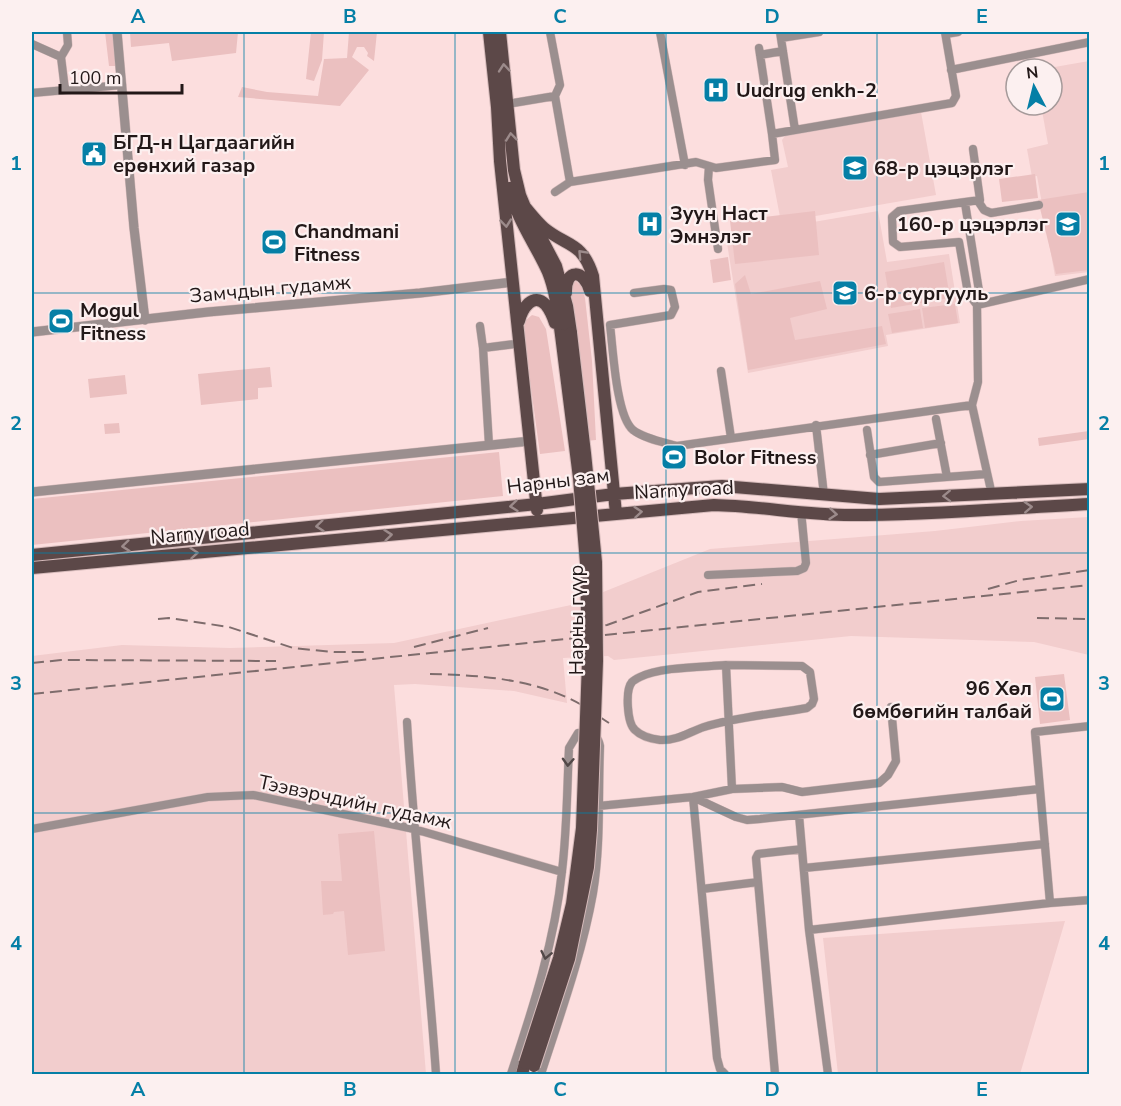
<svg xmlns="http://www.w3.org/2000/svg" width="1121" height="1106" viewBox="0 0 1121 1106" font-family="'Nunito Sans',sans-serif">
<rect width="100%" height="100%" fill="#fcdede"/>
<!-- built -->
<path fill="#f2cdcd" d="M1089,61v211l-34,4 -18,-100 -5,1 -5,-28 21,-5 -7,-39h11v-36h-17l-1,-3 13,-2 2,4z
M921,112l15,83 -155,27 -10,-52 17,-3 -6,-27 3,-4z
M878,211l9,51 62,-8 11,69 -74,12 2,11 -140,27 -22,-136z
M1089,517v138l-55,-13 -183,-6 -237,24 -6,-4 -45,2 4,45 -53,-12 -99,-7 -21,1 32,389h-394v-418l90,-11 108,3 164,-5 177,-38 139,-56 225,-18 86,-10z
M1065,921l-45,153h-182l-15,-136z"/>
<!-- green -->
<path fill="#ebc0c0" d="M105,32h9l3,34h-8z
M130,32h108l-2,21 -64,8 -3,-18 -38,4z
M311,32h13l-2,28 -8,21 -8,-2z
M349,32h28l-3,29 -7,-5 1,-3 -4,-6h-7l-5,10 17,13 -29,36 -102,-9 4,-10 25,5 51,4 6,-37 23,-1z
M1035,174l3,24 -36,4 -3,-23z
M1089,192v78l-33,4 -18,-74z
M815,211l4,44 -84,9 -5,-43z
M728,257l3,23 -18,3 -3,-23z
M944,262l6,36 -59,10 -6,-36z
M745,275l6,19 69,-13 7,28 -37,9 5,22 87,-14 4,18 -138,26 -13,-86z
M576,281l5,5 4,12 7,63 4,79 -11,1 -17,-145 5,-13z
M955,304l3,19 -33,5 -3,-20z
M920,309l3,19 -31,5 -4,-19z
M532,315l7,2 7,12 19,122 -25,3 -17,-124 3,-10z
M270,367l2,20 -14,1v11l-57,6 -3,-31z
M125,375l2,19 -37,4 -2,-19z
M119,423l1,10 -15,1 -1,-10z
M1089,431v8l-50,7 -1,-8z
M499,452l4,44 -471,49v-46z
M1064,674l6,46 -30,4 -5,-47z
M374,831l11,120 -37,4 -4,-44 -10,1 -1,2 -10,1 -2,-34h21l-4,-47z"/>
<g fill="none" stroke-linecap="round" stroke-linejoin="round">
<!-- minor casing -->
<g stroke="#d5baba" stroke-width="9">
<path id="minor" d="M550,32l10,53 -5,11 15,86
M660,32l25,133
M780,32l15,98
M946,34l12,-2
M781,38l38,-6
M32,44l29,13
M759,48l13,86
M760,55l23,-4
M951,70l139,-28
M65,90l-4,-33 7,-12 -1,-13
M32,93l90,-8
M507,104l48,-8
M973,149l7,51 -81,11 -7,6 1,25 7,5 59,-5 9,51 9,12
M709,166l-1,14 10,69
M555,192l15,-10 126,-20 20,6 59,-8 -3,-26 180,-31 4,-7 -11,-64
M978,201l6,9 7,3 48,-8
M965,203l14,88 -2,14 1,77 -6,23 20,90
M634,293l30,-4 7,1 4,17 -4,8 -61,10c3,23 6,91 23,105 12,9 30,12 44,16l295,-41
M977,305l113,-26
M480,326l3,22
M721,371l10,67
M936,419l11,58
M816,425l8,70
M867,430l7,47 5,5 108,-8
M489,445l-6,-97 32,-4
M870,455l71,-12
M708,575l89,-4 7,-3 2,-5 -5,-52
M726,665l76,1 8,6 4,27 -2,5 -5,4c-34,6 -70,9 -103,19 -15,5 -27,14 -44,13 -8,-1 -19,-4 -25,-10 -8,-7 -10,-40 -3,-48 1,-1 6,-4 8,-5 19,-10 63,-10 86,-12z
M726,665l6,124
M407,722c7,118 21,235 29,352
M1040,789l-5,-57 55,-6
M598,806l95,-9 43,20 11,3 13,-1 280,-30 10,114 40,-3
M799,815l10,115 19,144
M32,829l176,-32 45,-2 161,34 148,43
M804,868l241,-24
M702,889l56,-7
M809,930l241,-27
M511,1074c22,-66 44,-134 51,-203 5,-41 5,-82 7,-123l9,-15c11,-1 20,1 22,13 -2,49 1,99 -7,147 -11,62 -33,122 -52,181
M725,1074l-5,-5 -3,-11 -24,-261 39,-8 50,-2 20,5 77,-9 9,-8 8,-14 -5,-54
M775,1074l-19,-216 2,-4 44,-5"/>
</g>
<!-- tertiary casing -->
<g stroke="#d5baba" stroke-width="10">
<path id="tertiary" d="M117,32l17,196 11,92
M32,332l176,-20 212,-19 93,-11
M32,492l499,-51"/>
</g>
<!-- primary casing -->
<g stroke="#d5baba" stroke-width="14">
<path id="primary" d="M489,32l8,75 3,54 37,349
M500,32l14,138 6,25 5,12 31,59 11,40 4,27
M510,188c6,31 25,55 38,84 8,20 10,42 13,63
M525,207c6,7 12,15 19,21 23,19 38,13 49,48l23,238
M566,293c-1,-25 18,-24 24,-2
M519,321c3,-12 14,-30 27,-16 4,5 7,12 9,18
M32,555l505,-51 77,-10 108,-8 157,13 211,-10
M32,568l682,-63c45,1 91,10 137,10 79,0 159,-7 239,-11
M522,1074l3,-11"/>
</g>
<!-- minor -->
<use href="#minor" stroke="#9b8f8f" stroke-width="8"/>
<!-- tertiary -->
<use href="#tertiary" stroke="#9b8f8f" stroke-width="9"/>
<!-- primary -->
<use href="#primary" stroke="#5c4848" stroke-width="12"/>
<!-- rail -->
<path stroke="#7e6c6c" stroke-width="2" stroke-dasharray="12 6" stroke-linecap="butt" d="M988,589l32,-9 70,-10
M1037,618l53,1
M158,619l11,-1 60,9 64,21 41,4h31
M570,632l37,-7 91,-33 64,-8
M414,647l74,-19
M32,663l29,-3 215,1
M430,674c45,1 94,4 136,23 15,6 29,17 43,26
M32,694l1058,-109"/>
<!-- primary-bridge casing -->
<g stroke="#d5baba" stroke-width="14" stroke-linecap="butt">
<path id="primary-bridge" d="M525,1063l34,-105 13,-54 10,-76 6,-166 -2,-99 -7,-85 -18,-143
M534,1066l35,-107 19,-92 3,-37 6,-169 -1,-99 -11,-109 -14,-120"/>
</g>
<!-- primary-bridge -->
<use href="#primary-bridge" stroke="#5c4848" stroke-width="12"/>
</g>
<!-- one-way arrows -->
<defs><path id="oneway-chevron" d="M-2-3.5L2.5 0L-2 3.5" fill="none" stroke-width="1.6" stroke-linecap="round" stroke-linejoin="round" transform="scale(1.5)"/></defs>
<g stroke="#9c8b8b">
<use href="#oneway-chevron" transform="translate(504 68) rotate(-95)"/>
<use href="#oneway-chevron" transform="translate(511 137) rotate(-96)"/>
<use href="#oneway-chevron" transform="translate(506 223) rotate(84)"/>
<use href="#oneway-chevron" transform="translate(582 254) rotate(-133)"/>
<use href="#oneway-chevron" transform="translate(947 496) rotate(178)"/>
<use href="#oneway-chevron" transform="translate(514 506) rotate(174)"/>
<use href="#oneway-chevron" transform="translate(1028 507) rotate(-3)"/>
<use href="#oneway-chevron" transform="translate(638 512) rotate(-5)"/>
<use href="#oneway-chevron" transform="translate(833 514) rotate(5)"/>
<use href="#oneway-chevron" transform="translate(320 526) rotate(174)"/>
<use href="#oneway-chevron" transform="translate(388 535) rotate(-6)"/>
<use href="#oneway-chevron" transform="translate(126 546) rotate(174)"/>
<use href="#oneway-chevron" transform="translate(194 553) rotate(-5)"/>
</g>
<g stroke="#524848">
<use href="#oneway-chevron" transform="translate(568 762) rotate(93)"/>
<use href="#oneway-chevron" transform="translate(546 955) rotate(102)"/>
</g>
<!-- grid -->
<path fill="none" stroke="#057fa6" stroke-width="1.5" stroke-opacity="0.55" d="M244,32v1042M455,32v1042M666,32v1042M877,32v1042M32,293h1058M32,553h1058M32,813h1058"/>
<!-- icons -->
<defs>
<g id="hospital-square" transform="scale(1.35)"><rect x="-9" y="-9" width="18" height="18" rx="4" fill="#057fa6" stroke="#fcf0f0"/><path d="M-5-5h3v3.5h4V-5h3V5h-3V1.5h-4V5h-3Z" fill="#fff"/></g>
<g id="civic-square" transform="scale(1.35)"><rect x="-9" y="-9" width="18" height="18" rx="4" fill="#057fa6" stroke="#fcf0f0"/><path d="M-.6-6.5H3V-4.5H.6V-3L4-1V1h2V6H-6V1h2V-1L-.6-3ZM-1.2 2.5V6h2.4V2.5Z" fill="#fff"/></g>
<g id="school-square" transform="scale(1.35)"><rect x="-9" y="-9" width="18" height="18" rx="4" fill="#057fa6" stroke="#fcf0f0"/><path d="M0-5L7-2L0 1L-7-2ZM-4 1L0 2.5L4 1V4Q0 6-4 4Z" fill="#fff"/></g>
<g id="stadium-square" transform="scale(1.35)"><rect x="-9" y="-9" width="18" height="18" rx="4" fill="#057fa6" stroke="#fcf0f0"/><path d="M0-5a6.5 5 0 1 0 0 10a6.5 5 0 1 0 0-10ZM-3.5-1.8h7v3.6h-7Z" fill="#fff"/></g>
</defs>
<g fill-rule="evenodd">
<use href="#hospital-square" x="716" y="90"/>
<use href="#civic-square" x="94" y="154"/>
<use href="#school-square" x="855" y="168"/>
<use href="#hospital-square" x="650" y="224"/>
<use href="#school-square" x="1068" y="224"/>
<use href="#stadium-square" x="274" y="242"/>
<use href="#school-square" x="845" y="293"/>
<use href="#stadium-square" x="61" y="321"/>
<use href="#stadium-square" x="674" y="457"/>
<use href="#stadium-square" x="1052" y="699"/>
</g>
<g text-anchor="middle" dominant-baseline="central" stroke-width="4.5" stroke-linejoin="round" paint-order="stroke">
<!-- poi labels -->
<g font-size="20" font-weight="bold" fill="#221818" stroke="#fcf0f0" text-anchor="start">
<text x="736" y="90">Uudrug enkh-2</text>
<text x="113" y="142">БГД-н Цагдаагийн<tspan x="113" dy="23">ерөнхий газар</tspan></text>
<text x="874" y="168">68-р цэцэрлэг</text>
<text x="670" y="213">Зуун Наст<tspan x="670" dy="23">Эмнэлэг</tspan></text>
<text x="1048" y="224" text-anchor="end">160-р цэцэрлэг</text>
<text x="294" y="231">Chandmani<tspan x="294" dy="23">Fitness</tspan></text>
<text x="864" y="293">6-р сургууль</text>
<text x="80" y="310">Mogul<tspan x="80" dy="23">Fitness</tspan></text>
<text x="694" y="457">Bolor Fitness</text>
<text x="1032" y="688" text-anchor="end">96 Хөл<tspan x="1032" dy="23">бөмбөгийн талбай</tspan></text>
</g>
<!-- street labels -->
<g font-size="20" fill="#221818" stroke="#fcf0f0">
<text transform="translate(270 289) rotate(-5)">Замчдын гудамж</text>
<text transform="translate(558 481) rotate(-7)">Нарны зам</text>
<text transform="translate(684 490) rotate(-3)">Narny road</text>
<text transform="translate(200 533) rotate(-5)">Narny road</text>
<text transform="translate(576 620) rotate(-90)">Нарны гүүр</text>
<text transform="translate(355 802) rotate(12)">Тээвэрчдийн гудамж</text>
</g>
</g>
<!-- border -->
<rect width="1121" height="1106" fill="none" stroke="#fcf0f0" stroke-width="66"/>
<!-- north arrow -->
<g transform="translate(1034 87) rotate(353)"><circle r="28" fill="#fcf0f0" stroke="#a59a9a" stroke-width="1.5"/>
<path d="M0-4.5L10 22L0 15L-10 22Z" fill="#057fa6"/>
<text y="-9" font-size="16" font-weight="bold" text-anchor="middle" fill="#221818">N</text>
</g>
<!-- scale -->
<path d="M60 84v9h122v-9" fill="none" stroke="#221818" stroke-width="3"/>
<text x="69" y="84" font-size="18" fill="#221818" stroke="#fcf0f0" stroke-width="4.5" paint-order="stroke">100 m</text>
<rect x="33" y="33" width="1055" height="1040" fill="none" stroke="#057fa6" stroke-width="2"/>
<g font-size="20" text-anchor="middle" font-weight="bold" fill="#057fa6">
<text x="138" y="23">A</text>
<text x="350" y="23">B</text>
<text x="560" y="23">C</text>
<text x="772" y="23">D</text>
<text x="982" y="23">E</text>
<text x="16" y="170">1</text>
<text x="1104" y="170">1</text>
<text x="16" y="430">2</text>
<text x="1104" y="430">2</text>
<text x="16" y="690">3</text>
<text x="1104" y="690">3</text>
<text x="16" y="950">4</text>
<text x="1104" y="950">4</text>
<text x="138" y="1096">A</text>
<text x="350" y="1096">B</text>
<text x="560" y="1096">C</text>
<text x="772" y="1096">D</text>
<text x="982" y="1096">E</text>
</g>
</svg>
